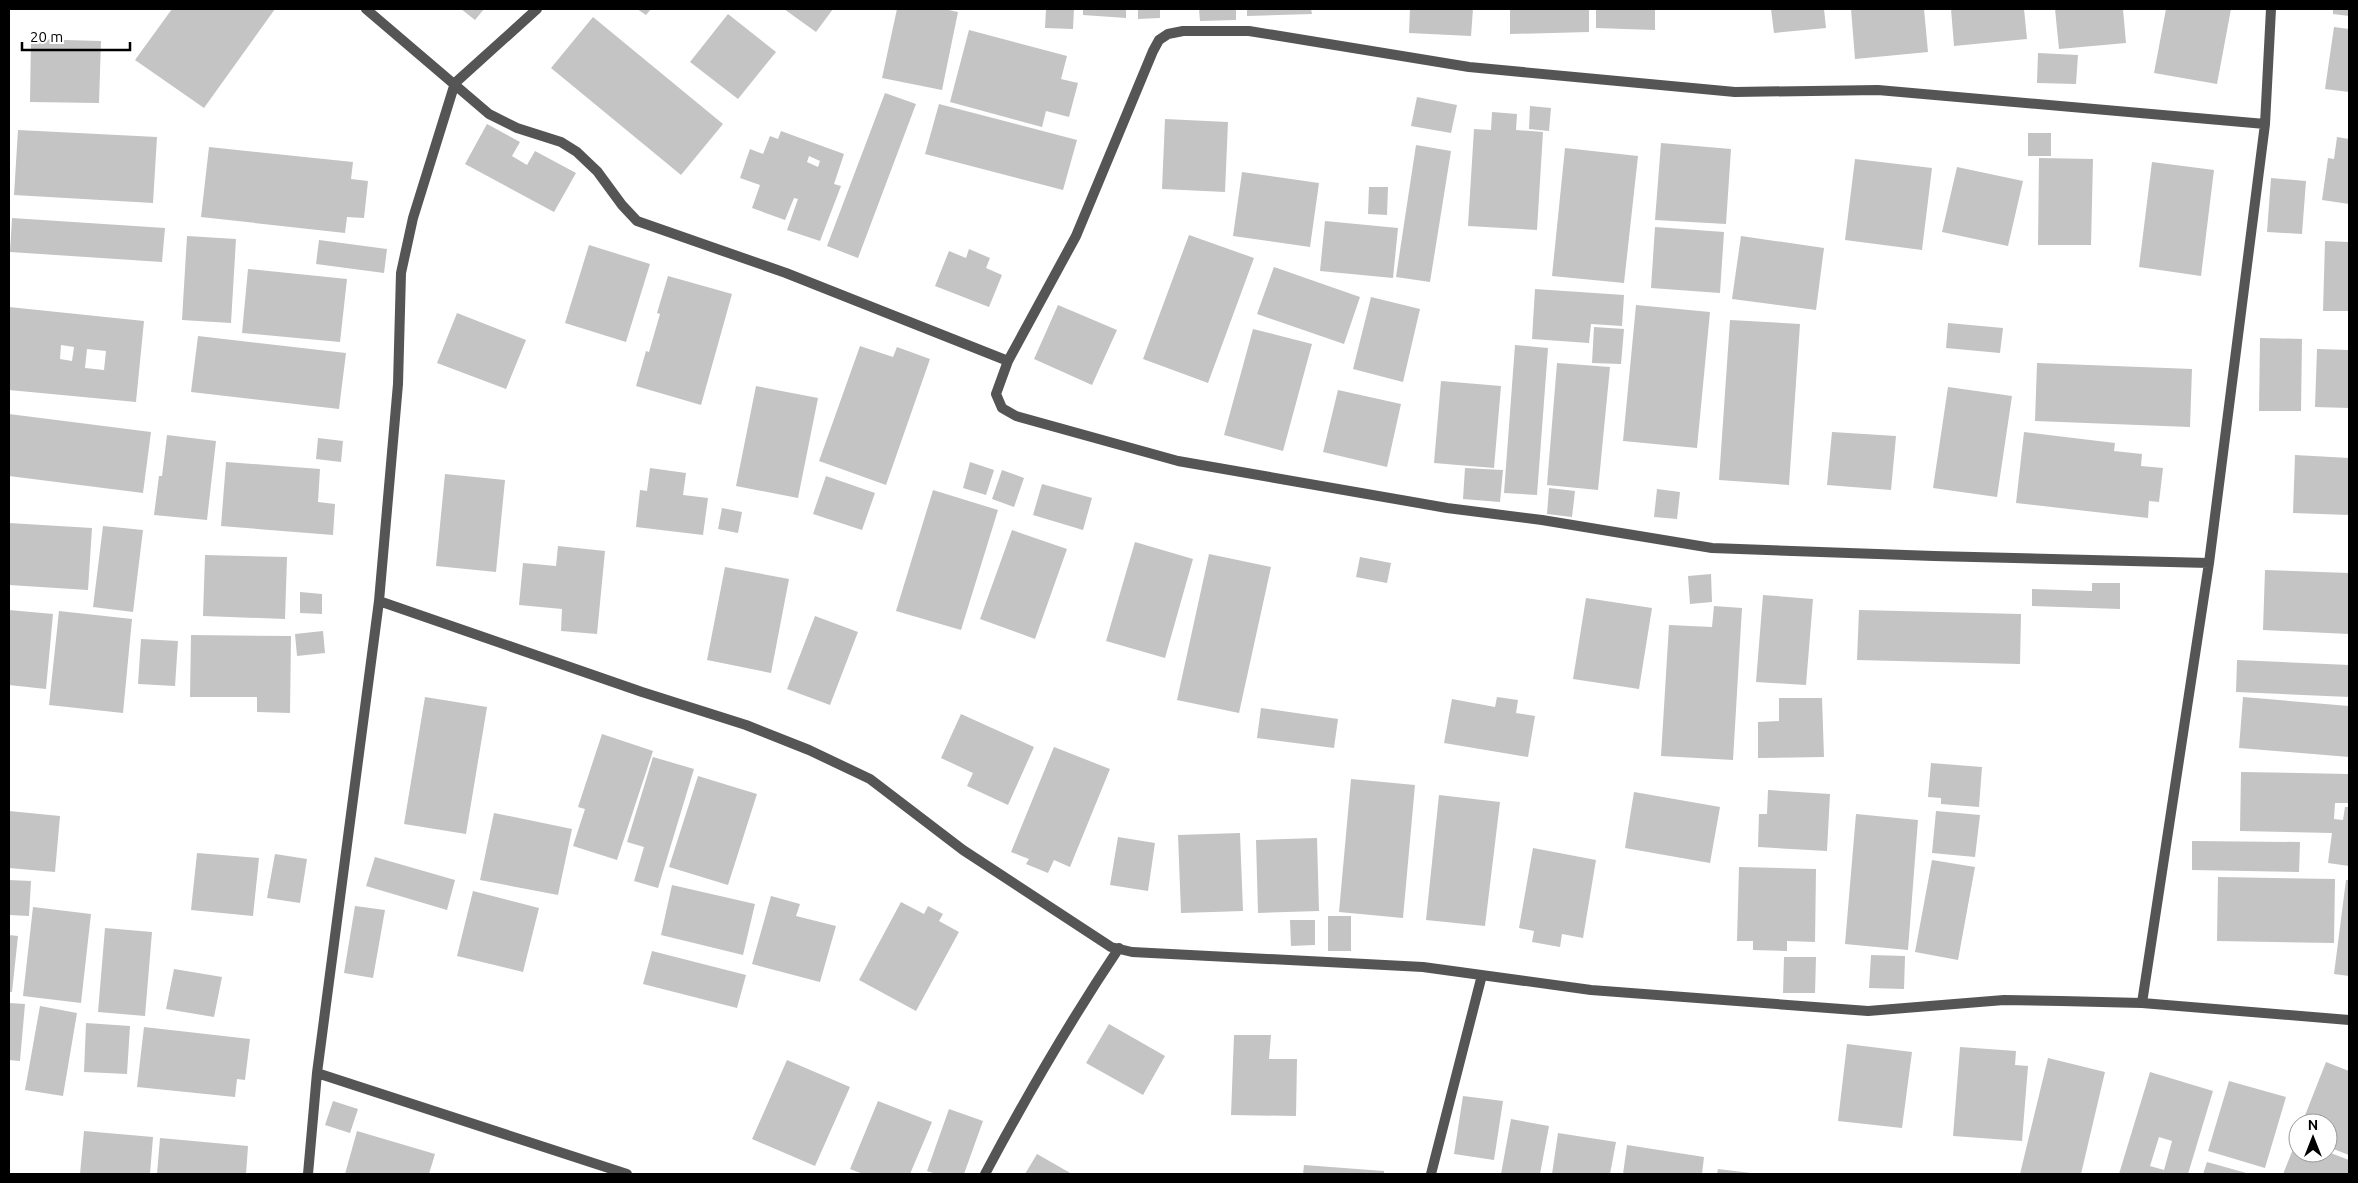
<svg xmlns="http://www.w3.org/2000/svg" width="2358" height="1183" viewBox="0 0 2358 1183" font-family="Ubuntu,sans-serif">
<rect width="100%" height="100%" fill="#fff"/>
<!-- building -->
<path fill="#c4c4c4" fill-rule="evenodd" d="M172,9h103l-71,99 -69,-48z
M461,9h23l-9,11z
M637,9h14l-5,6z
M784,9h49l-17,23z
M897,9h47l14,3 -16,78 -60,-12z
M1046,9h28l-1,20 -28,-1z
M1083,9h43v9l-43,-3z
M1138,9h22v9l-22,1z
M1199,9h37v11l-36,1z
M1247,9h64l1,5 -65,2z
M1410,9h63l-2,27 -62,-3z
M1510,9h79v23l-79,2z
M1596,9h59v21l-59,-2z
M1771,9h53l2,19 -52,5z
M1851,9h73l4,43 -73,7z
M1951,9h73l3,30 -73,7z
M2055,9h68l3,34 -67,6z
M2166,9h65l-14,75 -63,-11z
M2333,9h16v7l-16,-2z
M728,14l48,38 -38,47 -48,-37z
M593,17l130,107 -42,51 -130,-107z
M2334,27l15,2v63l-24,-3z
M969,30l98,26 -6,23 17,4 -9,34 -23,-6 -4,16 -92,-25z
M31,39l70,2 -2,62 -69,-1z
M2038,53l40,2 -2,29 -39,-1z
M885,93l31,11 -58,154 -31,-12z
M1417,97l40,8 -6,28 -40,-7z
M939,104l138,36 -14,50 -138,-36z
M1530,106l21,2 -2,23 -20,-2z
M1492,112l25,2 -1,16 27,2 -6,98 -69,-4 6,-97 17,1z
M1165,119l63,3 -3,70 -63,-3z
M487,124l33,18 -8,14 15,9 8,-14 41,22 -22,39 -89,-48z
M18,130l139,7 -4,66 -139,-8z
M781,131l63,23 -10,30 7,2 -21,55 -33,-11 11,-31 -4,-1 -9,22 -33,-12 8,-23 -20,-7 10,-29 13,5 7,-18 8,3zM809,156l11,5 -2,6 -11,-5z
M2028,133h23v23h-23z
M2337,137l12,2v65l-27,-4 6,-42 6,1z
M1661,143l70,6 -5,75 -71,-4z
M1416,145l35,6 -21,131 -34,-5z
M209,147l144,15 -2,17 17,2 -4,37 -17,-1 -2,16 -144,-16z
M1565,148l73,8 -14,127 -72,-7z
M2039,158l54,1 -2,86h-53z
M1855,159l77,9 -10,82 -77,-10z
M2152,162l62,8 -13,106 -62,-9z
M1957,167l66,14 -15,65 -66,-14z
M1242,172l77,11 -9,64 -77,-11z
M2271,178l35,3 -4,53 -35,-2z
M1369,187h19l-1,28 -19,-1z
M12,218l153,10 -3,34 -152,-10z
M1325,221l73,7 -5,50 -73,-7z
M1655,227l69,5 -4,61 -69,-5z
M1189,235l65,23 -46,125 -65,-24z
M187,236l49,3 -5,84 -49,-3z
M1741,236l83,12 -8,62 -84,-11z
M319,240l68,9 -3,24 -68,-9z
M2325,241l24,1v69h-26z
M589,245l61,19 -24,78 -61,-19z
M969,249l21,9 -4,10 16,7 -13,32 -54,-21 14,-35 17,7z
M1274,267l86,30 -16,47 -87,-30z
M248,269l99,10 -7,63 -98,-9z
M668,276l64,18 -31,111 -65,-19 10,-35 3,1 11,-38 -3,-1z
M1535,289l89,6 -2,31 -31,-2 -2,19 -57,-4z
M1371,297l49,12 -17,73 -50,-13z
M1058,305l59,25 -25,55 -58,-26z
M1636,305l74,7 -13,136 -74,-7z
M9,307l135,14 -8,81 -127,-12zM61,345l13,2 -2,14 -12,-2zM87,349l19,2 -2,19 -19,-2z
M457,313l69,27 -20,49 -69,-26z
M1730,320l70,4 -11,161 -70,-5z
M1948,323l55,5 -3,25 -54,-5z
M1594,327l30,2 -3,35 -29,-1z
M1253,329l59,15 -29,107 -59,-16z
M198,336l148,17 -7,56 -148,-17z
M2260,338l42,1 -1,72h-42z
M1515,345l33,3 -11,147 -33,-2z
M860,346l33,11 4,-10 33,12 -44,126 -67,-24z
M2317,349l32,1v58l-34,-1z
M1557,363l53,4 -12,123 -51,-5z
M2037,363l155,6 -2,58 -155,-6z
M1441,381l60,5 -7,82 -60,-5z
M756,386l62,12 -20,100 -62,-12z
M1948,387l64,9 -15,101 -64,-9z
M1338,390l63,14 -14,63 -64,-15z
M9,414l142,18 -8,61 -134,-17z
M1832,432l64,4 -5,54 -64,-5z
M2024,432l91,11 -1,8 28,3 -1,12 22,2 -4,34 -10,-1 -1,17 -132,-15z
M167,435l49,6 -9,79 -53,-5 5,-39h3z
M318,438l25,3 -2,21 -25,-3z
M2295,455l54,3v57l-56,-2z
M226,462l94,7 -2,33 17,2 -2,31 -112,-9z
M970,462l24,8 -8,25 -23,-7z
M650,468l36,5 -3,22 25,3 -5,37 -67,-8 4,-37 7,1z
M1465,468l38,2 -3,32 -37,-3z
M1002,470l22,8 -10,29 -22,-8z
M445,474l60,6 -9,92 -60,-6z
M826,476l49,17 -13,37 -49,-16z
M1042,484l50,14 -9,32 -50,-15z
M1549,488l26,3 -3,26 -25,-3z
M1657,489l23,3 -3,27 -23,-2z
M933,490l65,20 -37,120 -65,-19z
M722,508l20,4 -4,21 -20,-4z
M9,523l83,5 -4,62 -79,-5z
M103,526l40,4 -10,82 -40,-5z
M1012,530l55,19 -32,90 -55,-20z
M1135,542l58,17 -28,99 -59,-17z
M558,546l47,5 -8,83 -36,-3 1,-22 -43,-4 4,-42 33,3z
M1209,554l62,13 -32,146 -62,-13z
M205,555l82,2 -2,62 -82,-3z
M1360,557l31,6 -4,20 -31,-6z
M725,567l64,12 -18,94 -64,-13z
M2265,570l84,3v61l-86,-4z
M1711,574l1,28 -22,2 -2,-28z
M2092,583h28v26l-88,-3v-17l60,2z
M300,592l22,2v20l-22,-1z
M1763,595l50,4 -7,86 -50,-3z
M1586,598l66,10 -13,81 -66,-10z
M1714,606l28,2 -9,152 -72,-4 8,-131 43,2z
M9,610l44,4 -7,75 -37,-4z
M1859,610l162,4 -1,50 -163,-4z
M59,611l73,8 -9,94 -74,-8z
M815,616l43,16 -28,73 -43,-16z
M323,631l2,22 -28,3 -2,-22z
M191,635l100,1 -1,77 -33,-1v-15h-67z
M141,639l37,2 -3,45 -37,-2z
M2237,660l112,5v32l-113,-5z
M425,697l62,10 -21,127 -62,-10z
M1497,697l21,3 -2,13 19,3 -7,41 -84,-14 8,-44 43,8z
M2243,697l106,9v51l-110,-9z
M1779,698h43l2,59 -66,1v-36l21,-1z
M1261,708l77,11 -4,29 -77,-10z
M961,714l73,33 -26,58 -41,-19 6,-13 -32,-15z
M602,734l51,17 -36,109 -44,-14 12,-37 -7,-2z
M1054,747l56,22 -40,98 -16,-7 -6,13 -22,-9 3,-5 -18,-7z
M653,757l41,12 -36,119 -24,-7 10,-34 -17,-5z
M1931,763l51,4 -3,40 -38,-3v-6l-13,-1z
M2241,772l108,2v29h-14l-1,16 9,1 2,-13h4v59l-21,-3 4,-30 -92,-2z
M698,776l59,18 -29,91 -59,-18z
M1351,779l64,6 -12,133 -64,-6z
M1768,790l62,4 -3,57 -69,-4 1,-33h8z
M1634,792l86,15 -10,56 -85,-15z
M1439,795l61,7 -15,124 -59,-6z
M9,811l51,5 -5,56 -46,-4z
M1936,811l44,4 -5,42 -43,-4z
M494,813l78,16 -14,66 -78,-15z
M1856,814l62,6 -10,130 -63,-6z
M1240,833l3,78 -62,2 -3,-78z
M1118,837l37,6 -7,48 -38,-6z
M1317,838l2,73 -61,2 -2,-73z
M2192,841l108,1 -1,30 -107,-2z
M1533,848l63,12 -13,78 -21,-4 -2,13 -28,-5 2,-11 -15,-3z
M197,853l62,5 -6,58 -62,-6z
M275,854l32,5 -7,44 -33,-5z
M375,857l80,23 -8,30 -81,-24z
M1932,860l43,7 -17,93 -43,-8z
M1739,867l77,2 -1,73 -28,-1v10l-34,-1v-9h-16z
M2218,877l117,2 -1,64 -117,-2z
M9,880l22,1 -2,35 -20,-1z
M2346,880h3v96l-15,-2z
M672,885l83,19 -12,51 -82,-20z
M473,891l66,17 -16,64 -66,-16z
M771,896l29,8 -4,12 40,10 -16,56 -68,-18z
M901,902l23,12 4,-8 15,8 -4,7 20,11 -43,79 -57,-31z
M355,906l30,4 -12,68 -29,-5z
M33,907l58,7 -10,89 -58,-7z
M1328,916h23v35h-23z
M1290,920h25v25l-24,1z
M105,928l47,4 -7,84 -47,-4z
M9,935l9,1 -6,56h-3z
M652,951l94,24 -9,33 -94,-24z
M1871,955l34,1 -1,33 -35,-1z
M1784,957h32l-1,36h-32z
M174,969l48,8 -8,40 -48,-8z
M9,1003l16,1 -5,57 -11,-1z
M40,1006l37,7 -14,83 -38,-6z
M86,1023l44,3 -3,48 -43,-2z
M1109,1024l56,32 -22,39 -57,-32z
M144,1027l106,12 -5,41 -8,-1 -2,18 -98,-10z
M1234,1035h37l-2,24h28l-1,57 -65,-1z
M1847,1044l65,8 -10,76 -64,-7z
M1960,1047l56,4 -1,14 13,1 -6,75 -69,-5z
M2048,1058l57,14 -24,102h-61z
M787,1060l63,27 -35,79 -63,-27z
M2326,1062l23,9v84l-21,-8v-24h-26z
M2150,1072l63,19 -25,83h-69zM2159,1137l13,4 -8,29 -14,-4z
M2229,1081l57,16 -21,71 -57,-17z
M1463,1096l40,5 -9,59 -40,-6z
M333,1101l25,8 -8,24 -25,-8z
M878,1101l54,21 -22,52h-47l-13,-5z
M949,1109l34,12 -19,53h-28l-9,-3z
M1511,1119l38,7 -9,48h-39z
M84,1131l69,6 -3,37h-70z
M357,1131l78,23 -6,20h-84z
M1558,1133l58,9 -6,32h-58z
M2298,1137v16l30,-1 21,8v14h-66z
M160,1138l88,8 -2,28h-89z
M1627,1145l77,12 -2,17h-79z
M1037,1154l35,20h-47z
M2207,1162l43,12h-47z
M1304,1165l80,6v3h-81z
M1718,1169l33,4v1h-34z"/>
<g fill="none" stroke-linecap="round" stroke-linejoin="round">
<!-- minor -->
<path stroke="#555" stroke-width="10" d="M366,9l123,105 28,14 44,14 16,10 20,19 25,34 15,16 149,52 222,88
M2209,563l-275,-7 -222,-8 -170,-28 -95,-12 -269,-47 -162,-45 -14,-8 -6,-14 12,-33 68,-125 77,-185 6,-11 9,-6 15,-3h66l220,36 266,25 143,-2 387,34
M379,601l263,91 104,33 63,25 61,29 93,71 148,97 21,5 291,15 168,23 277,21 136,-11 57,1 81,2 207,17
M2142,1003l67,-440 56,-439 6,-115
M317,1073l310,101
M308,1174l9,-101 62,-472 19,-217 3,-111 12,-55 42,-135 82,-74
M985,1174c41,-77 85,-153 134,-226
M1431,1174l51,-199"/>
</g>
<!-- border -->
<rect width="2358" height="1183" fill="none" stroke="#000000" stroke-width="20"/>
<!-- north arrow -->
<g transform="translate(2313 1138)"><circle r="24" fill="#ffffff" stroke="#999999"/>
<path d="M0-4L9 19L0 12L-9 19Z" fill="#000000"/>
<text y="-8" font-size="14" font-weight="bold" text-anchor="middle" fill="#000000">N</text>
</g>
<!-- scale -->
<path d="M22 42v8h108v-8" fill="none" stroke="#000000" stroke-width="2.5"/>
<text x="30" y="42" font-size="15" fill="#000000" stroke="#ffffff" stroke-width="4" paint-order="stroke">20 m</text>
</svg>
